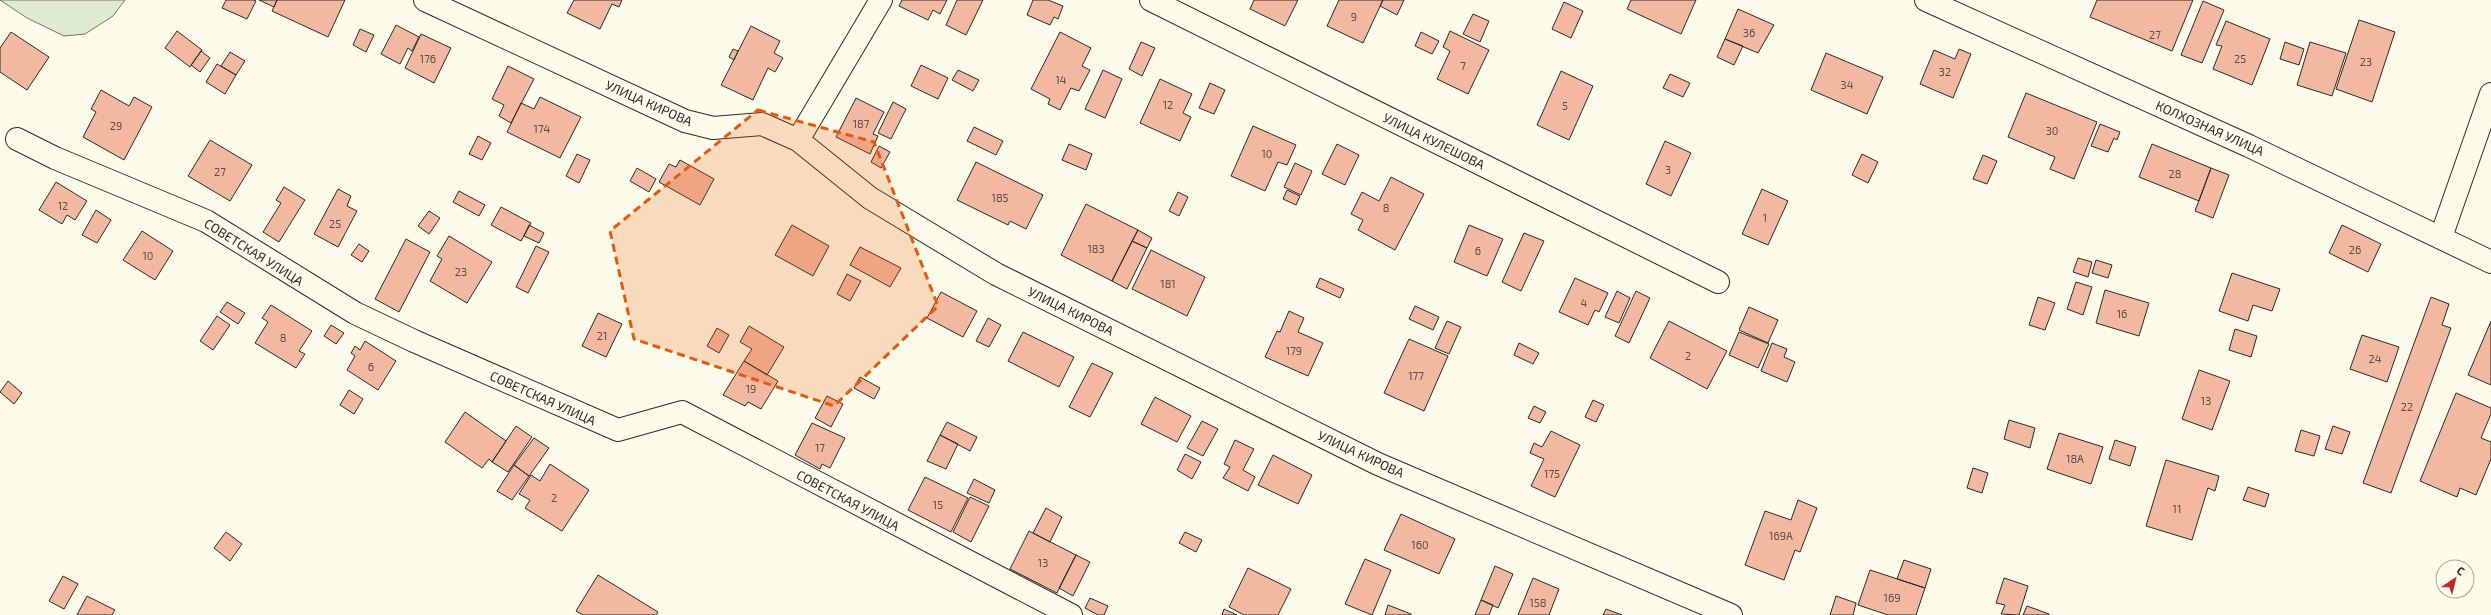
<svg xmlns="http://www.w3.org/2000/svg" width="2491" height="615" viewBox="0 0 2491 615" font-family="'Exo 2',sans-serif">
<rect width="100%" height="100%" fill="#fdfbea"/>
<!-- green -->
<path fill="#deebd1" stroke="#74746e" d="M0,0h125l-12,16 -28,18 -21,2 -37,-18z"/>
<!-- building -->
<path fill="#f2b8a0" stroke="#2b2b2b" d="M226,0h27l3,1 -9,18 -25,-11z
M259,0h18l-3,7z
M277,0h68l-17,37 -56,-26z
M574,0h48l-3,7 -7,-3 -12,25 -33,-16z
M902,0h45l-7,14 -7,-4 -5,10 -29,-14z
M957,0h26l-17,35 -20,-10z
M1033,0h15l15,6 -5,13 -4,-2 -4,8 -23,-10z
M1254,0h44l-13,26 -35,-17z
M1339,0h44l-20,43 -36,-17z
M1383,0h21l-7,15 -17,-9z
M1631,0h65l-15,34 -54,-25z
M2097,0h96l-21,51 -82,-34z
M2203,1l21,9 -22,53 -21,-8z
M1564,2l19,9 -12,27 -19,-9z
M1738,9l36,16 -16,28 -33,-14z
M1473,14l16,7 -9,21 -17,-8z
M2359,20l36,12 -23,70 -36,-13z
M2226,21l44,18 -18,46 -39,-16 9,-23 -6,-1z
M396,25l23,12 -7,14 -4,-3 -8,16 -19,-10z
M751,26l29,15 -6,12 9,5 -8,14 -7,-4 -15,32 -32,-15z
M360,29l14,6 -8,17 -13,-7z
M177,31l25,19 -12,17 -25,-19z
M1450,31l39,19 -21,44 -31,-15 13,-28 -7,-4z
M11,32l38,25 -22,33 -27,-18v-24z
M1060,32l31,16 -9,18 8,4 -11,21 -8,-3 -11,22 -12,-6 2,-5 -19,-10z
M1421,32l18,9 -7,13 -17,-8z
M421,34l30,14 -17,35 -29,-15z
M1725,39l18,7 -9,19 -17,-8z
M1141,42l14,6 -13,28 -13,-7z
M2285,42l19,7 -5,16 -19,-6z
M2310,42l36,11 -14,43 -35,-11z
M733,49l5,2 -4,9 -5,-3z
M1959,49l12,5 -18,44 -33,-14 14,-34 21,9z
M201,51l9,7 -10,14 -9,-7z
M230,52l15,9 -9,14 -15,-9z
M1826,53l57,24 -16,37 -56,-24z
M217,64l19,11 -11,19 -19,-12z
M921,65l27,13 -10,21 -27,-13z
M508,66l26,13 -23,44 -12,-7 5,-11 -12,-6z
M958,70l21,10 -6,11 -21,-11z
M1103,70l19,9 -17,39 -20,-9z
M1561,71l32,15 -24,54 -32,-15z
M1670,74l20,9 -7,14 -20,-9z
M1160,79l32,15 -9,19 8,4 -11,24 -40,-18z
M1210,83l15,7 -11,24 -15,-6z
M101,90l28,16 5,-9 18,10 -28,53 -41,-23 13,-25 -5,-3z
M2026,93l71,29 -23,57 -24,-10 5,-12 -47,-20z
M540,97l41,20 -21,41 -53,-26 14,-29 13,6z
M856,98l28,14 -11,22 5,2 -8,18 -34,-17z
M893,102l13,7 -15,30 -13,-6z
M2100,124l20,8 -3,8 -3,-2 -6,14 -17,-6z
M1253,126l43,19 -9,20 -9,-3 -13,29 -34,-15z
M974,127l29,14 -7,14 -29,-14z
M478,136l13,7 -9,17 -13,-6z
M210,140l42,25 -22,36 -42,-25z
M1665,141l26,12 -20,43 -25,-12z
M1069,144l23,10 -6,16 -24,-10z
M1337,144l22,11 -14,30 -23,-11z
M2152,144l59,24 -12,33 -60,-24z
M879,146l11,6 -9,16 -10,-6z
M577,154l13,6 -11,23 -13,-7z
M1862,154l16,8 -10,21 -16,-8z
M1983,155l14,6 -10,23 -14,-5z
M680,160l34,19 -14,26 -41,-23 10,-18 7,3z
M976,162l67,33 -17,34 -16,-8 -2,4 -51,-25z
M1295,163l17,8 -11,24 -17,-8z
M637,168l19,11 -7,13 -19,-11z
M2211,168l18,7 -16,43 -18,-7z
M1391,177l33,17 -29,56 -37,-20 5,-10 -12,-6 11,-22 17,9z
M56,182l31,19 -12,19 -8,-5 -5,9 -23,-14z
M284,187l21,13 -26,42 -16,-10 18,-29 -5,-3z
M338,189l13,7 -4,10 10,5 -19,36 -24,-13z
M1762,189l26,12 -20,44 -26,-11z
M1287,190l13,6 -4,9 -13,-6z
M459,191l26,14 -6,11 -26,-14z
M1178,192l10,5 -9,19 -10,-5z
M1086,204l52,26 -26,51 -51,-26z
M501,207l30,16 -10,18 -30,-16z
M96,210l15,10 -14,23 -15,-8z
M429,211l11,7 -11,16 -11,-8z
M529,225l15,8 -5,10 -15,-7z
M792,225l37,21 -16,30 -38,-21z
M1469,225l34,14 -16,37 -33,-14z
M2342,225l39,19 -13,28 -39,-19z
M1138,230l14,8 -5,10 -15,-7z
M142,231l31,20 -18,29 -32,-20z
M1524,233l20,8 -23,50 -19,-9z
M449,236l43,26 -25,41 -37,-22 12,-22 -5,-3z
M406,239l24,13 -31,60 -24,-13z
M1132,241l15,7 -20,41 -15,-8z
M359,244l10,7 -7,11 -11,-7z
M536,246l13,6 -21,41 -12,-6z
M860,247l41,21 -11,19 -40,-22z
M1151,250l54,27 -18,39 -55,-27z
M2078,258l14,4 -4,15 -15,-5z
M2096,260l16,5 -4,13 -16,-5z
M2232,273l48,16 -8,22 -19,-6 -5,16 -29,-10z
M847,274l14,7 -11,20 -13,-7z
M1320,278l24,11 -4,9 -24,-11z
M1575,278l33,15 -9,19 -4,-2 -7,15 -29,-13z
M2076,282l16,5 -9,28 -16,-6z
M2105,290l44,13 -10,33 -43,-13z
M1617,291l13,7 -11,25 -14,-6z
M1636,291l14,7 -21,45 -14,-7z
M941,292l36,19 -14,26 -36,-19z
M2038,297l17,6 -10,27 -16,-5z
M2431,297l18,7 -7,21 9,3 -60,165 -28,-10z
M227,302l18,11 -7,11 -18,-12z
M271,305l41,26 -13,20 6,3 -9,14 -41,-25 13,-21 -6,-4z
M1415,306l24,11 -6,13 -24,-11z
M1749,307l29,13 -10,23 -29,-13z
M1289,311l15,7 -6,14 25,11 -15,33 -43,-19 12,-26 3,1z
M598,313l24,11 -16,33 -24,-11z
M217,316l13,9 -17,25 -13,-9z
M988,318l13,7 -12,22 -13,-6z
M1447,321l14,6 -12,27 -14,-6z
M1669,321l58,30 -20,38 -57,-31z
M2491,321v64l-23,-10z
M331,325l13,8 -8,11 -12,-8z
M749,326l35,21 -17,28 -23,-14 8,-12 -12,-7z
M717,328l12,7 -10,18 -12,-7z
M2235,329l22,7 -6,21 -22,-7z
M1023,332l51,25 -15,30 -51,-26z
M1739,332l30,12 -11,24 -29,-13z
M2362,335l37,12 -12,35 -37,-13z
M1409,339l39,17 -24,55 -40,-18z
M365,341l31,20 -18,29 -31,-20 8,-14 -4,-3 4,-7 5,4z
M1519,343l20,10 -6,11 -19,-9z
M1772,343l15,6 -3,8 11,5 -8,20 -26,-11z
M744,361l34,20 -17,28 -13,-7 -3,4 -22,-11z
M1092,363l21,10 -23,44 -21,-10z
M2199,370l31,11 -18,49 -30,-11z
M860,377l20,11 -6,11 -20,-11z
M8,381l14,12 -8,11 -14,-12z
M349,390l14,9 -9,15 -14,-9z
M2456,393l35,15v6l-10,24 10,4v17l-15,36 -16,-7 -3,9 -37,-16z
M827,396l16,8 -12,23 -16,-9z
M1155,397l36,19 -14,26 -36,-18z
M1593,400l11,5 -8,17 -11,-5z
M1534,406l12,6 -6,11 -12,-5z
M465,412l41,29 -14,21 -3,-3 -7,9 -37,-26z
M2009,420l26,8 -5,20 -26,-9z
M1202,421l16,8 -15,27 -16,-8z
M947,422l30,15 -7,14 -30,-16z
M812,423l33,15 -15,30 -8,-4 -2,5 -25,-14z
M516,426l16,11 -24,35 -16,-10z
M2333,426l17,6 -8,22 -17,-5z
M2301,430l19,6 -6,20 -19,-5z
M1551,431l29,14 -25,52 -24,-11 13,-27 -14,-6 4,-10 8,4z
M2059,433l44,14 -12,37 -44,-15z
M940,435l18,9 -12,25 -19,-8z
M534,438l15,10 -20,28 -15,-11z
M1235,440l19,9 -11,21 12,7 -7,14 -25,-13 7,-11 -6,-3z
M2115,440l21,7 -6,19 -21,-7z
M1185,454l16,8 -9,17 -15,-9z
M1273,455l39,20 -14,29 -40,-19z
M2166,460l53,16 -4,15 -7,-3 -16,52 -46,-14z
M550,464l39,26 -27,41 -37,-23 5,-8 -11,-6 12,-19 9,6z
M514,465l15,11 -17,24 -15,-9z
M1973,468l15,5 -6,20 -15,-5z
M925,477l43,21 -17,34 -43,-22z
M974,479l21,11 -6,13 -22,-10z
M2248,487l21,7 -4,13 -22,-7z
M970,497l19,9 -18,36 -18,-10z
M1798,500l19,8 -17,44 -5,-2 -11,30 -39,-15 20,-54 26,9z
M1046,508l16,9 -12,25 -17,-9z
M1401,514l54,25 -16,35 -55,-24z
M1029,531l47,24 -19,38 -47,-24z
M226,532l16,12 -12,17 -16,-13z
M1185,532l17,8 -6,12 -17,-9z
M1076,555l14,7 -17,34 -14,-8z
M1365,559l26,11 -19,45 -27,-11z
M1904,560l27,9 -6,19 -28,-9z
M1495,566l18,8 -15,34 -17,-8z
M1248,568l43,21 -13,26h-34l-15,-8z
M1870,570l55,18 -9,27h-28l-30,-10z
M598,575l60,37 -2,3h-73l-7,-4z
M63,576l15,8 -14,25 -15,-8z
M1533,578l26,11 -10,26h-31z
M2004,578l24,8 -9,29 -18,-1 4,-9 -9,-2z
M87,596l28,14 -3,5h-35z
M1836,596l20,7 -3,12h-23z
M1090,598l18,8 -4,9h-6l-13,-7z
M1481,600l12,5 -4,10h-14z
M1388,605l23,9v1h-26z
M2027,606l22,8v1h-26z
M1224,609l13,6h-15z
M1606,609l16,6h-19z"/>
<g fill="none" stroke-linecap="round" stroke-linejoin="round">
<!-- minor casing -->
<g stroke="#2b2b2b" stroke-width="24">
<path id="minor" d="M425,0l260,121 28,7 49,-4 36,16 72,58 126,76 382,190 353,151
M1151,0l567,282
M1926,0l323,146 242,116
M17,139l38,19 151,63 149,92 59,28 204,89 64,-18 389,203
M798,140l83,-140
M2441,237l50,-143"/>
</g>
<!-- minor -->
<use href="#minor" stroke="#fdfbea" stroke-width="22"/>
</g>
<!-- marked area -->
<path fill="#e8590c" fill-opacity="0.2" stroke="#e8590c" stroke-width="3" stroke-dasharray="8 5" stroke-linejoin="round" d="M758,110l116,32 64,164 -104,100 -200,-67 -24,-108z"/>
<g text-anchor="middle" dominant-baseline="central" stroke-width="3" stroke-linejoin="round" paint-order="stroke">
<!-- number labels -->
<g font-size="11" fill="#5d4e48">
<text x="1354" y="16">9</text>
<text x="1749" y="32">36</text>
<text x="2155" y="34">27</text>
<text x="428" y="58">176</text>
<text x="2240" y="58">25</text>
<text x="2366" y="61">23</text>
<text x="1463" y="65">7</text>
<text x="1945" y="71">32</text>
<text x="1061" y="79">14</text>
<text x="1847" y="84">34</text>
<text x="1168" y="104">12</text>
<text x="1565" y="105">5</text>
<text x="861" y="123">187</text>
<text x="116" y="125">29</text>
<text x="542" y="128">174</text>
<text x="2052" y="130">30</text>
<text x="1267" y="153">10</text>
<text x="1668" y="169">3</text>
<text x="220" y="171">27</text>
<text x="2175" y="173">28</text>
<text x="1000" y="197">185</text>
<text x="63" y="205">12</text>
<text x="1386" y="207">8</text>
<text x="1765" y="217">1</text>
<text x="335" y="223">25</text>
<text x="1096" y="248">183</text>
<text x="2355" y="249">26</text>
<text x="1478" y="250">6</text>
<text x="148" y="255">10</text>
<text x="461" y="271">23</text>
<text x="1168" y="283">181</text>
<text x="1584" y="302">4</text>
<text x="2122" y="313">16</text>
<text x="602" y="335">21</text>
<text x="283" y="337">8</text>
<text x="1294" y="350">179</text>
<text x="1688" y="355">2</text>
<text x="2375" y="358">24</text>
<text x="371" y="366">6</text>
<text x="1416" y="375">177</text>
<text x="751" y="388">19</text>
<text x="2206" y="400">13</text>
<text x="2407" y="406">22</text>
<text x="820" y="447">17</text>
<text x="2075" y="458">18А</text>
<text x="1552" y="473">175</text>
<text x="554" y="497">2</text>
<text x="938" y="504">15</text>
<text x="2177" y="508">11</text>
<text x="1781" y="535">169А</text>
<text x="1420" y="544">160</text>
<text x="1043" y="562">13</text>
<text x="1892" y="597">169</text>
<text x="1538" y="602">158</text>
</g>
<!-- street labels -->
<g font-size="13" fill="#2b2b2b" stroke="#fdfbea">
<text transform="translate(649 103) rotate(24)">УЛИЦА КИРОВА</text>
<text transform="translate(2210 128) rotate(24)">КОЛХОЗНАЯ УЛИЦА</text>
<text transform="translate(1434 141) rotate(26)">УЛИЦА КУЛЕШОВА</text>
<text transform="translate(254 252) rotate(32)">СОВЕТСКАЯ УЛИЦА</text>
<text transform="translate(1071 311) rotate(26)">УЛИЦА КИРОВА</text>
<text transform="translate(543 398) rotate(24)">СОВЕТСКАЯ УЛИЦА</text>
<text transform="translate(1361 454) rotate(25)">УЛИЦА КИРОВА</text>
<text transform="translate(848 500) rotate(28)">СОВЕТСКАЯ УЛИЦА</text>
</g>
</g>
<!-- north arrow -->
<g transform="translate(2455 579) rotate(35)"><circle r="19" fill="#fdfbea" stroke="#a9a89e"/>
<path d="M0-3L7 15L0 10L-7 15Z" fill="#c62828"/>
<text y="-6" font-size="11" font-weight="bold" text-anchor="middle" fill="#2b2b2b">С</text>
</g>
</svg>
